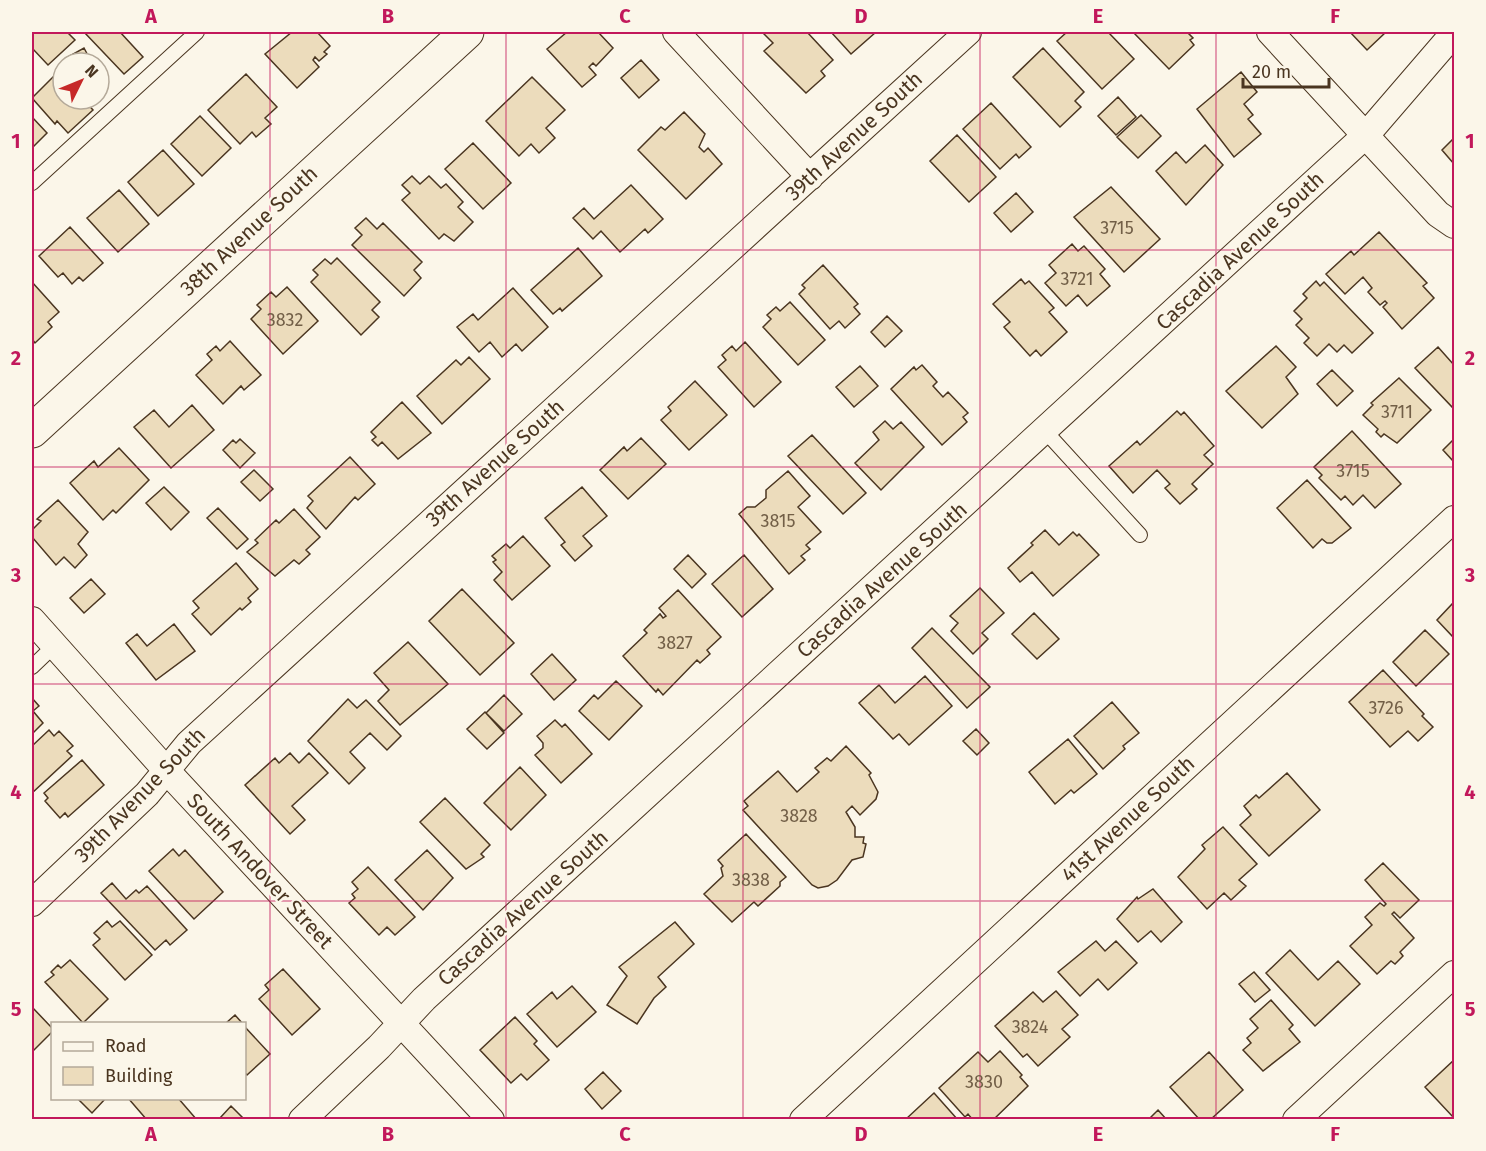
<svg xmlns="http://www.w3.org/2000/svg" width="1486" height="1151" viewBox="0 0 1486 1151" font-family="'Fira Sans',sans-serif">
<rect width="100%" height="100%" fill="#fbf6e9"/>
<!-- building -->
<path fill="#ecdcbc" stroke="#4a3520" stroke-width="1.5" d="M32,32h35l8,8 -27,25 -16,-17z
M84,32h36l23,25 -19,17z
M292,32h25l13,14 -6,6 3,2 -8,7 -4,-4 -2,3 6,7 -22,21 -32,-34z
M567,32h31l15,16 -17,18 -3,-3 -4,4 7,8 -14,12 -35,-38z
M762,32h45l26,28 -12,11 4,5 -19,17 -42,-42 9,-8z
M831,32h45l-25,22z
M1067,32h41l26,27 -32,30 -45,-48z
M1133,32h54l6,6 -3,2 4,5 -25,24z
M1350,32h36l-19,18z
M84,48l8,15h-23l-3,-5z
M1043,48l41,44 -9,9 6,6 -21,20 -47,-50z
M641,60l18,20 -20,18 -18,-20z
M58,72l5,5v22h20l10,11 -25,23 -11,-12 -2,3 -23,-26z
M1241,72l16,20 -13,12 9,11 -5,4 13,15 -27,23 -37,-48z
M246,74l31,33 -12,11 6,6 -15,13 -4,-5 -12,12 -32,-34z
M532,77l33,33 -19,18 9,10 -16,15 -8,-9 -12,12 -33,-35z
M1118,97l18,20 -20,18 -18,-19z
M991,103l40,44 -12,11 -3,-4 -16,15 -37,-40z
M684,112l21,22 -6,13 5,5 4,-4 14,16 -36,35 -48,-49 23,-23 4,3z
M1141,115l20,21 -23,22 -21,-21z
M200,116l31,32 -29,28 -31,-32z
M32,117l15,16 -15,15z
M957,135l39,42 -27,25 -39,-41z
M1454,138v26l-12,-14z
M473,143l38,40 -28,26 -38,-40z
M1205,145l18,20 -37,40 -30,-34 20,-19 10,11z
M163,150l31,34 -36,32 -30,-34z
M412,176l8,8 9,-8 12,12 5,-4 17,18 -5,5 15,15 -19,19 -10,-7 -5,5 -37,-39 8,-7 -8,-8z
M631,185l32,34 -15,14 -3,-4 -25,23 -19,-21 -8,8 -20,-21 11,-10 10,11z
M1111,187l49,52 -36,33 -50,-55z
M119,190l30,34 -31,28 -31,-34z
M1016,193l17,19 -22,20 -17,-19z
M366,218l11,11 6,-6 39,39 -8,8 7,8 -17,18 -52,-51 10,-10 -7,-7z
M70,227l33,36 -20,18 -4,-4 -7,7 -9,-11 -5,4 -19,-21z
M1379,232l48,51 -4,3 11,12 -32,31 -19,-22 4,-4 -2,-2 -5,4 -12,-13 4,-4 -9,-11 -18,17 -19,-20 25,-23 3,4z
M1072,244l6,7 6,-5 21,23 -5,5 10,12 -23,20 -9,-11 -12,11 -21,-23 11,-10 -7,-8z
M578,248l24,28 -40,35 -2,-3 -7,6 -22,-24z
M337,258l43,44 -8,8 7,7 -18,18 -50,-53 7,-7 -5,-5 12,-11 6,5z
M823,265l35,39 -4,3 6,7 -15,14 -6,-7 -9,8 -31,-35 6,-6 -3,-3z
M1021,279l4,5 4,-3 25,27 -5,4 18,20 -26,24 -5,-6 -6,6 -26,-29 6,-5 -17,-18z
M1316,281l4,5 4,-4 49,51 -21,20 -8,-8 -7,7 -8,-8 -12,12 -13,-13 5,-5 -13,-13 6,-6 -8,-8 13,-13 -4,-4z
M32,282l27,30 -11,10 4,5 -17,16 -3,-4z
M287,287l31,34 -35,33 -32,-35 10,-10 -4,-4 14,-13 5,5z
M513,288l35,39 -26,24 -6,-7 -14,13 -12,-15 -11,10 -22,-25 16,-13 5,6z
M790,302l35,38 -27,25 -35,-38 8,-8 -4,-4 9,-8 4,4z
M887,316l15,15 -17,16 -14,-15z
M230,341l31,34 -17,15 -3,-4 -18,18 -27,-29 16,-15 -5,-6 9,-8 4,5z
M745,342l36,40 -27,25 -36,-40 8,-7 -4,-5 10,-9 4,5z
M1276,346l20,21 -10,10 12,17 -36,34 -36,-37z
M1438,347l16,18v44l-39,-41z
M469,357l21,22 -48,45 -25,-28 39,-36 5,5z
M922,365l15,17 -4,4 10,11 5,-5 20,21 -5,4 4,5 -25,23 -51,-56 23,-22 2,3z
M860,366l18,20 -24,21 -18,-20z
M1332,370l21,21 -16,15 -20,-22z
M1399,378l32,32 -34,33 -13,-9 -3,3 -5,-5 2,-3 -15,-14 10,-10 -2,-2z
M695,381l32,34 -38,35 -28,-30 10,-9 -3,-4z
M402,402l29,31 -33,26 -16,-17 -4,4 -6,-6 4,-3 -5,-5z
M192,405l22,25 -43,38 -37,-41 20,-17 15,17z
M1177,411l4,4 3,-3 30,34 -10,9 9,9 -21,20 5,5 -17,15 -15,-16 5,-4 -13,-14 -24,23 -24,-27 28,-25 3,4z
M885,421l8,8 8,-7 23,25 -43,43 -26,-27 24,-23 -6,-8z
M1352,431l49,53 -26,24 -12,-13 -10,10 -8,-9 -4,4 -22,-22 3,-3 -8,-8z
M812,435l54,58 -23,21 -55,-58z
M641,438l25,26 -38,35 -28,-29 24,-23 3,4z
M240,439l15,14 -15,15 -17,-18 10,-10 3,3z
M1454,439v23l-11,-12z
M119,448l30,32 -33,33 -3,-3 -10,10 -33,-37 24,-22 4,6z
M350,457l25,27 -17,16 -3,-3 -29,32 -19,-21 6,-7 -5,-5z
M254,470l19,19 -13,12 -19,-19z
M788,471l22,25 -12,11 23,25 -15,13 4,4 -9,7 4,4 -16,14 -50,-60 8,-7h8l11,-9v-8z
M1307,480l44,48 -19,15h-5l-5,-4 -9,9 -36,-40z
M164,487l25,25 -18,18 -25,-27z
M582,487l25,29 -24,20 9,10 -17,15 -14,-16 4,-3 -20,-24z
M58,500l30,32 -10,12 9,11 -12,13 -11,-11 -8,8 -24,-28v-7l9,-9 -4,-2z
M218,508l30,31 -11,10 -30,-31z
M294,509l26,28 -14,13 4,4 -11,10 -5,-4 -19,16 -28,-24 11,-9 -3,-3 21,-20 3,3z
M1045,530l14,15 14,-13 4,4 2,-2 20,21 -46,41 -21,-24 -12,10 -12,-14 25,-23 -2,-2z
M523,536l27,30 -38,34 -18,-20 8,-8 -9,-10 3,-2 -4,-4 14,-12 4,4z
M688,555l18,19 -14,14 -18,-19z
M744,555l29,34 -31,28 -30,-33z
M236,563l22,26 -10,9 3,4 -9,8 -2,-2 -29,27 -19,-21 7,-6 -6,-7z
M91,579l14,15 -21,19 -14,-15z
M980,588l24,25 -22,20 6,6 -15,15 -22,-23 7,-8 -8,-7z
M462,589l52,54 -34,32 -51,-54z
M678,590l43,47 -14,13 3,4 -10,9 -3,-3 -34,35 -5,-6 -2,3 -33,-36 24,-23 -3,-3 16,-16 3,4 3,-2 -7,-8z
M1454,602v36l-17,-18z
M1034,613l25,26 -22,20 -25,-25z
M174,624l21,27 -39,29 -30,-37 11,-9 10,12z
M932,628l58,59 -23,21 -55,-60z
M1425,630l24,24 -33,32 -23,-24z
M408,642l40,42 -48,41 -22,-24 11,-11 -15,-17z
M552,654l24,26 -22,20 -23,-26z
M1383,670l41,44 -2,2 11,11 -15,14 -10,-10 -18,16 -41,-45z
M925,676l27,30 -43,39 -10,-11 -6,5 -34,-36 20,-18 16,18z
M616,681l26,25 -33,34 -30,-29 15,-16 4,4z
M504,695l18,19 -18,17 -18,-18z
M32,698l7,8 -6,5 10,12 -11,11z
M348,699l9,9 9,-8 35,36 -14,14 -17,-17 -20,19 15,16 -16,16 -41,-43z
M1112,702l27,31 -16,13 2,3 -22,20 -29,-33z
M485,712l19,21 -17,16 -20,-20z
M555,720l7,7 3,-3 27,30 -31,29 -26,-28 8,-7v-5l-6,-7z
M976,729l13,14 -12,12 -14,-14z
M49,730l5,6 5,-5 14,15 -6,5 5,5 -40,37v-47z
M1068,739l29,35 -23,19 -3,-3 -16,14 -26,-32z
M846,746l25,27 -2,2 9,17 -2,7 -16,16 -8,-9 -6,6 9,15v10h9l-1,6 3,1 -3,13 -11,3 -15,20 -9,6 -10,2 -6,-3 -69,-75 5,-4 -4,-5 34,-30 19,21 22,-20 -4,-4 12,-10 4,3z
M290,753l9,10 10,-10 19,20 -36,33 13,14 -15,14 -45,-49 30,-27 4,5z
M82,760l22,25 -36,32 -3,-4 -5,5 -15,-17 3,-3 -4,-5z
M520,767l26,28 -35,35 -27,-27z
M1287,773l33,37 -51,46 -29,-31 11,-10 -7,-9 12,-11 3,3z
M445,798l45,47 -9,9 3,3 -18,12 -46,-47z
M1223,827l34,37 -18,16 7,6 -15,14 -7,-7 -17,16 -29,-32 27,-28 -3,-4z
M746,834l40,43 -6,5v4l-22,20 -4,-4 -22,20 -28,-28 19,-18 -2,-8 2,-2 -5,-6z
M173,849l6,7 6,-6 38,42 -29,27 -45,-48z
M427,850l26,28 -30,32 -28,-30z
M1383,863l36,37 -19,18 -6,-6 -2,2 22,24 -14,14 3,4 -8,8 -4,-3 -14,13 -27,-28 22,-21 -7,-8 15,-14 4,3 2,-2 -21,-24z
M368,867l47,50 -20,18 -8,-8 -8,8 -30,-32 6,-5 -3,-4 6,-5 -6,-7z
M112,883l14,16 10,-9 3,3 8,-7 40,44 -17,15 -4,-5 -11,10 -54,-57z
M1153,889l29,33 -21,20 -10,-11 -13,11 -21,-23 20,-22 1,2z
M107,921l5,6 8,-6 32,34 -27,25 -32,-35 7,-6 -6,-6z
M675,922l19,22 -36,33 8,10 -12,11 -17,26 -30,-19 20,-29 -8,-9z
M1096,941l9,10 11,-10 21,22 -29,27 -10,-11 -18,17 -22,-24z
M1290,950l28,30 20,-19 22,23 -45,42 -49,-53z
M70,960l38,39 -25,24 -38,-41 9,-7 -3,-3 7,-7 3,3z
M283,969l37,40 -28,26 -33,-36 10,-9 -4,-5z
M1254,972l16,18 -15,12 -16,-18z
M572,986l24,26 -39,35 -30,-33 25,-22 5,7z
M1056,991l22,24 -16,14 8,8 -32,29 -11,-12 -4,3 -28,-31 38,-34 10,10z
M1271,1000l22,25 -4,4 11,13 -37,29 -20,-21 8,-7 -4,-5 11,-10 -8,-9z
M32,1007l20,21v4l-20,20z
M235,1015l8,9h-18z
M515,1017l22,24 -3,3 15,16 -22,20 -6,-6 -10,9 -31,-33z
M244,1026l26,28 -23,21 -3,-3z
M1000,1051l22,24 -2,2 8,9 -35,34h-20l-5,-6 -3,3 -26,-29 39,-36 10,10z
M1209,1052l34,38 -33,30h-10l-30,-33z
M1454,1060v56l-1,1 -28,-30z
M603,1072l18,19 -19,18 -17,-20z
M934,1093l24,27h-52v-1z
M77,1098h29l-14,15z
M128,1098h50l19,22h-50z
M231,1106l14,14h-23l-2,-2z
M1158,1110l9,10h-19z"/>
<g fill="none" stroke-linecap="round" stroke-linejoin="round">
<!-- lane casing -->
<g stroke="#4a3520" stroke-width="16">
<path id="lane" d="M32,183l165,-151
M1045,431l95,104
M32,667l23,-22"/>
</g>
<!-- street casing -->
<g stroke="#4a3520" stroke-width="28">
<path id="street" d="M676,32l134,145
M1270,32l168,182 16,11
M32,620l134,150 325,350
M32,903l115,-109 42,-51 779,-711
M302,1120l77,-73 45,-48 943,-865 87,-101
M803,1120l651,-601
M1296,1120l158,-146"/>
</g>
<!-- secondary casing -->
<g stroke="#4a3520" stroke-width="35">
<path id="secondary" d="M32,431l435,-399"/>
</g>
<!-- lane -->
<use href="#lane" stroke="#fbf6e9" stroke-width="14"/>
<!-- street -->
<use href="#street" stroke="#fbf6e9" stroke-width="26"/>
<!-- secondary -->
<use href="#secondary" stroke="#fbf6e9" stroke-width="33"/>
</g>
<!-- grid -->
<path fill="none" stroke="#c2185b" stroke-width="1.5" stroke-opacity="0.55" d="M270,32v1088M506,32v1088M743,32v1088M980,32v1088M1216,32v1088M32,250h1422M32,467h1422M32,684h1422M32,901h1422"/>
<g text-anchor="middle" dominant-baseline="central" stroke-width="4.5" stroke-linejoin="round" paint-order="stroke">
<!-- number labels -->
<g font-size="18" fill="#725f47">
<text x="1117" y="228">3715</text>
<text x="1077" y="279">3721</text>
<text x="285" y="320">3832</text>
<text x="1397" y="412">3711</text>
<text x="1353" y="471">3715</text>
<text x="778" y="521">3815</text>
<text x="675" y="643">3827</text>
<text x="1386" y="708">3726</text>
<text x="799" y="816">3828</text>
<text x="751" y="880">3838</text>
<text x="1030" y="1027">3824</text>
<text x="984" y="1082">3830</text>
</g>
<!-- street labels -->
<g font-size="21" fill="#4a3520" stroke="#fbf6e9">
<text transform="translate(854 136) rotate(-43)">39th Avenue South</text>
<text transform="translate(249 231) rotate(-43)">38th Avenue South</text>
<text transform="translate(1240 251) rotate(-43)">Cascadia Avenue South</text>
<text transform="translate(495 463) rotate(-42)">39th Avenue South</text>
<text transform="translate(882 580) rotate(-42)">Cascadia Avenue South</text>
<text transform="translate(140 795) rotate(-46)">39th Avenue South</text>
<text transform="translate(1128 819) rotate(-43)">41st Avenue South</text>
<text transform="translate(260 871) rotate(47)">South Andover Street</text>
<text transform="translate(523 908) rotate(-42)">Cascadia Avenue South</text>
</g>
</g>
<!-- border -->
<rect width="1486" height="1151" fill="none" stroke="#fbf6e9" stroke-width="66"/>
<!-- legend -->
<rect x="51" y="1022" width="195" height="78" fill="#fbf6e9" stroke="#b4a999" stroke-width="1.5"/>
<rect x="63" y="1042" width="30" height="9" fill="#fbf6e9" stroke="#b4a999" stroke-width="1.5"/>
<text x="105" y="1052" font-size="18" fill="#4a3520">Road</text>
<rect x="63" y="1067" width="30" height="18" fill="#ecdcbc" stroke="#b4a999" stroke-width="1.5"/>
<text x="105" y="1082" font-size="18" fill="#4a3520">Building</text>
<!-- north arrow -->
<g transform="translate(81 81) rotate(47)"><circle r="28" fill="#fbf6e9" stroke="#b4a999" stroke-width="1.5"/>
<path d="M0-4.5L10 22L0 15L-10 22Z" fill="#c62828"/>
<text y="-9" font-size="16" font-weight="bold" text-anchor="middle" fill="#4a3520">N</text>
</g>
<!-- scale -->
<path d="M1243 78v9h86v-9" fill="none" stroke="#4a3520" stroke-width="3"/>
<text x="1252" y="78" font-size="18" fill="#4a3520" stroke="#fbf6e9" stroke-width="4.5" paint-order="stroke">20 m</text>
<rect x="33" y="33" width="1420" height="1085" fill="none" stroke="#c2185b" stroke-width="2"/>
<g font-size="20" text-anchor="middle" font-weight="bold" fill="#c2185b">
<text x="151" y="23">A</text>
<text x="388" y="23">B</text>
<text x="625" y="23">C</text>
<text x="861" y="23">D</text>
<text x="1098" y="23">E</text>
<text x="1335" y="23">F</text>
<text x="16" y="148">1</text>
<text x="1470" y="148">1</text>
<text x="16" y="365">2</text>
<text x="1470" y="365">2</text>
<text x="16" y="582">3</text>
<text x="1470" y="582">3</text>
<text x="16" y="799">4</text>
<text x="1470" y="799">4</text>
<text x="16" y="1016">5</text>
<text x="1470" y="1016">5</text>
<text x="151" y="1141">A</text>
<text x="388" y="1141">B</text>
<text x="625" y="1141">C</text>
<text x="861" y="1141">D</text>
<text x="1098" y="1141">E</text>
<text x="1335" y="1141">F</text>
</g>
</svg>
